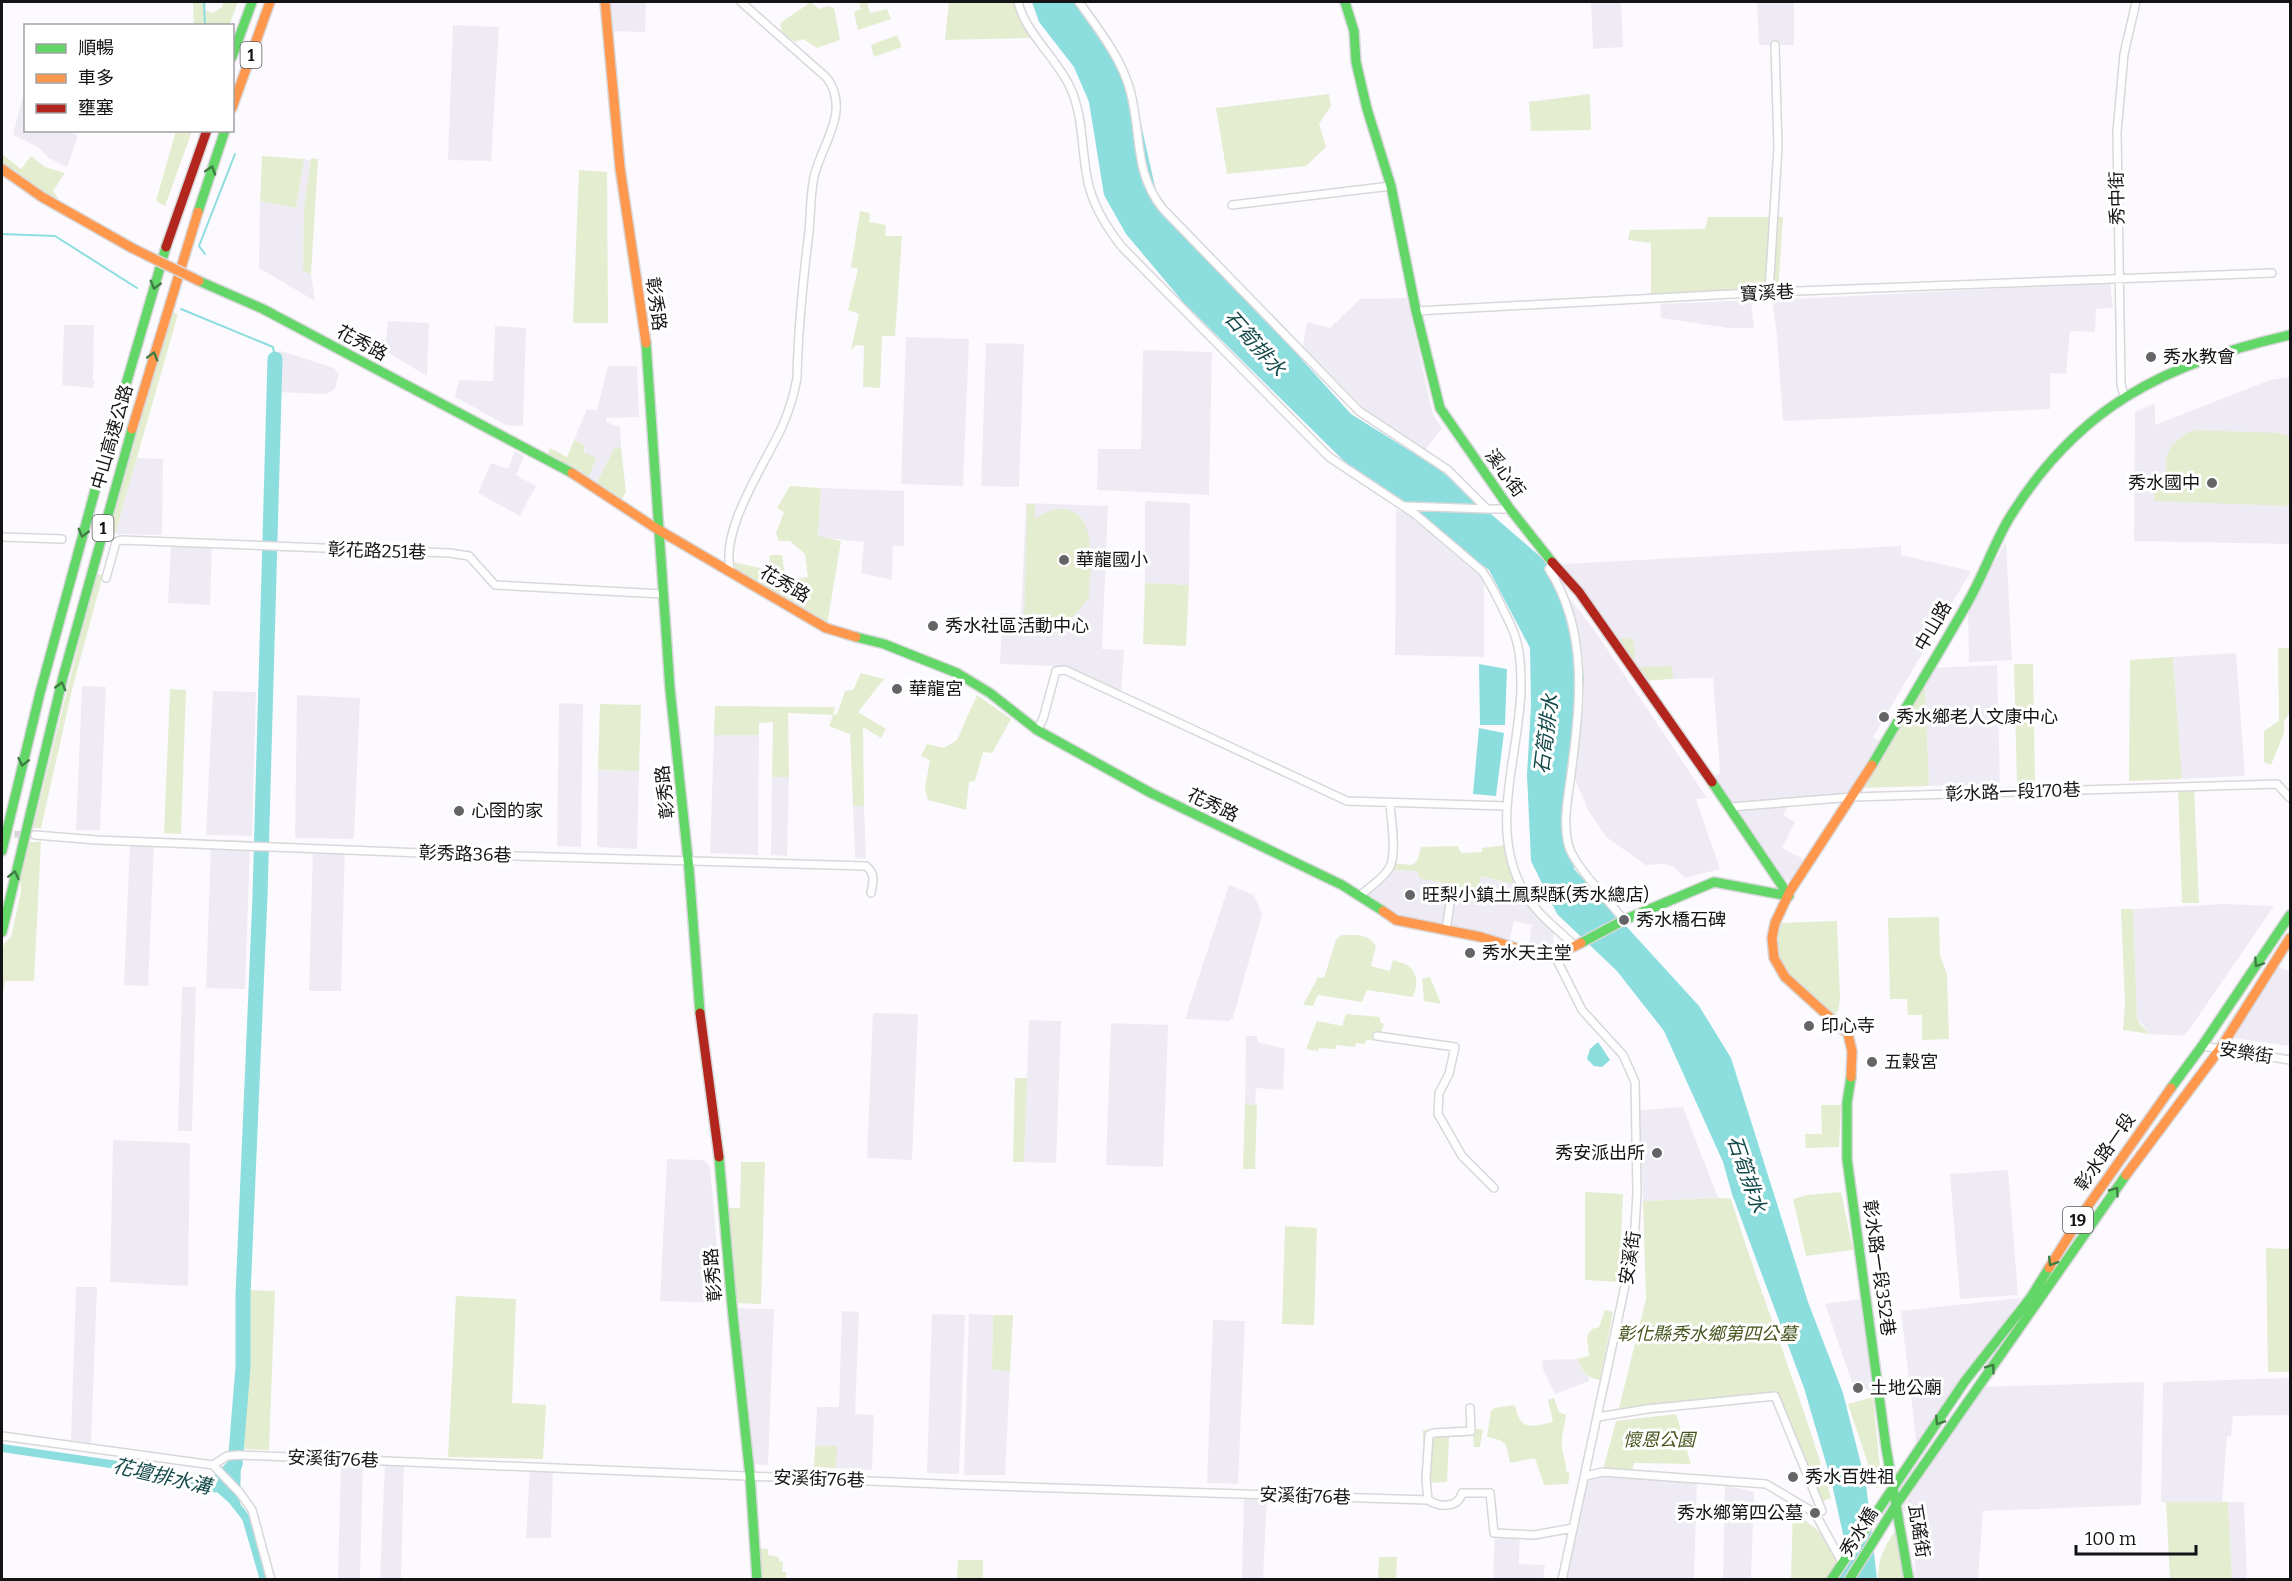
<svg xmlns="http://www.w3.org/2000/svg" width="2292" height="1581" viewBox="0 0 2292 1581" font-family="Bitter,'Noto Sans TC',serif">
<rect width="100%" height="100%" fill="#fcfafe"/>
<!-- built -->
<path fill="#efebf4" d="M610,2h36l-1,30 -33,-1z
M1591,2h30l2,45 -30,2z
M1757,2h37v43h-35z
M453,25l46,2 -8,134 -43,-1z
M25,88l1,42 43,1 9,5 -11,31 -18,-9 -11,-11 -25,-12z
M304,159l7,2 -7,48 -1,61 8,4 4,27 -56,-33 1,-67 36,7z
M2110,283l3,25 -17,1 -1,23 -25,-1 -4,43 -16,-1v36l-267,12 -6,-85 -5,-36z
M1407,298l26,117 9,13 -17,22 -52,-33 -70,-71 4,-24 23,6 30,-29z
M1751,300l3,28h-25l-68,-10 -1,-14z
M388,321l41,2 -2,53 -42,-25z
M64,325h30l-1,54 2,2 -2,7 -31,-3z
M495,326l31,2 -3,98 -17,-1 -51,-28 4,-17 34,1z
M906,337l63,2 -6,147 -62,-2z
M986,343l38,1 -5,143 -38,-1z
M1143,350l69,2 -3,143 -112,-5 1,-41h43z
M281,351l53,17 5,6 -4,14 -8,6 -53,-2v-37z
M608,366h29l2,51 -33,1v4l14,5 1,20 -7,2 -18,35 -8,-5 -4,-34 -10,-5 13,-31 10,1z
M2290,377v167l-156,-3 1,-129 20,-9v22l115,-45z
M515,451l9,5 -8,19 20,11 -16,30 -42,-23 13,-30 17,6z
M137,458l26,1 -1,76 -47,-1z
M821,488l83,3v55h-11l-1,34 -31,-7 3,-31 -46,-5z
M1145,501l45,2 -1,82 -44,-2z
M1026,503l82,3 -6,143 22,1 -3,44 -68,-28 -53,-2 2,-50 19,1z
M1396,510l12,3 76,67v77l-89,-2z
M2006,542l6,118 -43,2 -1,-54z
M171,543l41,1 -2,61 -42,-2z
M1901,546v9l70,16 -98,166 9,5 -33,53 -57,4 -9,16 12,7 -13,26 21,11 -11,20 -9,2 -74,-102 11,-6 -7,-95 -40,1 -2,-12h-35l-20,-28 -15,-8 -40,-59 3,-8z
M1566,594l27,34 114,170 -11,1 24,70 -35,9 -12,-12 -9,-2 -18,1 -40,-28 -18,-27 -13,-31 9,-82 -1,-40 -6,-33z
M2236,653l9,123 -63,3 -9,-122z
M1997,665l3,119 -71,2 -4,-102 8,-16z
M82,686l24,1 -6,143h-24z
M213,691l43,1 -4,144 -46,-1z
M297,695l63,3 -6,141 -59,-1z
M559,703l24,1 -2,143 -24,-1z
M714,735h45l-1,120 -48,-2z
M598,770l41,1 -2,78 -40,-2z
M772,777h17l-2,79 -16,-1z
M853,806h11l2,53 -11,-1z
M130,842l24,1 -6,143 -24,-1z
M211,844l39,2 -5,143 -39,-1z
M313,847l32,1 -4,143h-32z
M1392,870l26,1 1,7 42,9 16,14 3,-25 33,8 22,28 19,13 -1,26 -10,2 -15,-4 4,-24 -18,-4 -5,21 -38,-13 -66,-10 -7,-4 -30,-21z
M1229,885l25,10 8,19 -29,104 -4,3 -44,-2z
M2223,904l51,2 -85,124 -7,6 -32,-2 -13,-16 -4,-109z
M2267,964l23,7v75l-70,-10z
M182,987h14l-4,144h-14z
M873,1013l45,1 -6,146 -45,-2z
M1029,1020l32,1 -5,142 -32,-1z
M1111,1023l57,2 -5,142 -57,-2z
M1246,1036h11l1,6 27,7 -2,41 -27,-2 -1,17 -10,-1z
M1683,1107l35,91 -75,3 -3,-91z
M113,1140l77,3 -2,143 -78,-4z
M667,1159l37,1 6,6 12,137 -62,-2z
M2008,1170l10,125 -58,4 -10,-125z
M76,1287h21l-6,156 -20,-3z
M2021,1298l-104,150 -16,-137z
M1860,1299l15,94 -23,-10 -27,-79z
M734,1308l40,1 -6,156 -20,-1z
M842,1311l17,1 -4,102 19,1 -2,55 -36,-2v-22h-21l2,-39h22z
M932,1314l33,1 -6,159 -32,-1z
M969,1314l24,1 -1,55 18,1 -5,104h-41z
M1213,1320l32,1 -7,163 -31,-1z
M1577,1359l4,9 8,9v4l-34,13 -12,-25 -1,-9z
M2290,1378v37l-57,1 -2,20h-4l-5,66h-61l2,-120z
M2144,1382l-3,123 -158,6 -5,69 -64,-1 4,-65 -17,-4 80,-123z
M341,1461l22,1 -3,117 -22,1z
M385,1462l19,1 -3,116 -21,1z
M530,1467l23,1 -2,70h-25z
M1626,1471l71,9 -3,99 -131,1 21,-105z
M1725,1485l29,7 -3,87h-28z
M1244,1492l23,1 -4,86 -21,1z
M2228,1502h16l3,77h-15z
M1495,1531h25l-1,33 26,1 -2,14 -50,1z"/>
<!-- green -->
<path fill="#e4edd0" d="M193,2h13l-1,8 8,3 9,-6 2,-5h14l-9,24 -35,-1z
M811,2l8,7 9,-3 6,2 6,32 -23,8 -14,-9 -8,3 -13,-9 -2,-10z
M859,2h8l3,11 17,-4 4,10 -33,11 -4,-18 7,-3z
M949,2h69l13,36 -86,2z
M897,35l5,12 -28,10 -3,-12z
M1329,94l2,12 -12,18 7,23 -20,19 -79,8 -11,-66z
M1590,94l1,36 -60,1 -2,-29z
M176,131h16l-27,75 -9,-5z
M2,154l19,15 10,-13 14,11 20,6 -12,18 5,7 -5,3 -51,-33z
M262,156l42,3 -8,49 -36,-7z
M311,158l7,1 -7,115 -8,-3 1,-62z
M579,170l28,2 1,151h-35z
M860,211l10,2 -1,9 17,3 -1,11h17l-7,100h-13l-2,52 -17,-1 1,-41 -8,-1 -5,5 8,-36 -11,-4 10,-41 -7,-2z
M1708,217h75l-5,75 -127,7v-56l-23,-3 2,-10 75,-1z
M171,312l7,2 -63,220 -7,-1z
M2194,430l84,3 12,4v69l-136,-5v-12h18c-13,-27 -6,-47 22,-59z
M574,440l10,5v7l12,6 -8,21 -41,-23 3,-8 17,9z
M621,447l5,45 -4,7 -26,-15 18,-35z
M790,486l31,2 -3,48 23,5 -14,84 -90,-54 -4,-9 35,8 2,-15h12l4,28 10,2 -1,-6 13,-2 -3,-23 -15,-13h-11l-3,-8 8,-21 -7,-4z
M1027,504h8v14c5,-2 12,-6 17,-8 50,-10 37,59 37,88l-17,20 -19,3 -20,-9 -1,19h-8z
M96,574l7,1 -30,111 -32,142h-8z
M1145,583l44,2 -3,61 -43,-2z
M1614,630l2,9 17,-1 3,29 36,-1 1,13 -33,2 -39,-50z
M2278,648h12v64l-6,10v11l-13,32 -7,-3v-31l15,-10z
M2173,657l9,122 -53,2 1,-121z
M2014,664h19l2,120h-18z
M861,673l23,6 -26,33 28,17 -5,9 -18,-11 1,79h-11l-3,-72 -21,-8 4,-11 -45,-2 1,64h-17l1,-55 -14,1v12h-45l1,-29 120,1 -2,8 4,-1 8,-23 8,-1z
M1925,684l4,102 -67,2z
M170,689l16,1 -5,144 -17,-1z
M977,695l34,24 -19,34 -9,-1 -8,29 -6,1 -3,28 -38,-10 -3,-12 5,-28 -9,-4 6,-12 17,4 13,-8z
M600,704l41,1 -2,66 -41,-1z
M2178,786h16l5,117h-17z
M29,842h12l-7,139h-29l-3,17v-41l2,-13 7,-7 10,-45 -1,-16z
M1505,845l8,28v11l-32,-8 -3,25 -15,-3 -2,-11 -42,-9 -1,-7 -26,-1 -1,-7 21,2 5,-4 4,-14 37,-1 3,7 21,-1v-4z
M2121,909h12l4,109 3,6 10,10 -27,-4 2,-24z
M1939,917l1,38 7,19 2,65 -27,1v-25h-14l-1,-16h-17l-2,-81z
M1837,921l3,77 -1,10 -4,8 -47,-40 -14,-21 1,-32z
M1342,935c14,0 26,-2 34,11l-5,20 19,5 3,-11 15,5c10,10 10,19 5,32l-46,-7 -5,12 -44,-7 -5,11 -10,-1 15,-28 6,1 12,-38z
M1430,977l11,27 -17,-3 -2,-22z
M1346,1014l34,3v5l4,2 -6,17 -11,-1 -3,4 -8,-1 -1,4 -19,-2 -1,4 -16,-1 -1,3 -12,-2 11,-28 25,5z
M1015,1078h12l-3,84h-11z
M1245,1104l12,1 -2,64h-12z
M1821,1105h20l-2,42 -33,1 -1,-14h17z
M741,1162h24l-4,142 -28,-1 -9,-95h16z
M1585,1192l38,2 -4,88 -34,-2z
M1841,1192l12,58 -47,6 -13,-57 14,-4z
M1721,1198l10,1c31,100 71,198 100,299l-8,3 -46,-109 -158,16 27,-109 -3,-98z
M1285,1226l32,2 -3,97 -32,-1z
M2266,1248l24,1v123h-22z
M245,1290l30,1 -6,159 -30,-1z
M456,1296l60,3 -4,104 34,2 -3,54 -95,-2z
M1605,1310l8,2 -13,68c-13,-2 -18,-9 -23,-21l12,-3 -2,-20 5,-7 7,-2z
M993,1315h20l-3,56 -18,-1z
M1873,1397l9,90 -6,1 -28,-84z
M1554,1398l5,14 7,3c-1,10 -5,20 -4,31 0,9 5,16 4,25l4,2 -2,11 -24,1 -9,-27 -25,5c-4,-20 -2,-22 -23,-26l4,-26 3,-3 21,-3c5,26 16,22 38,17l-5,-22z
M1676,1414l15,50 -57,-1 -3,10 -28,-3 13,-49z
M1483,1429l-3,18h-6l-1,-11 -24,1 -2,45 -22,1 -2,-53z
M815,1446h22l-1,22 -22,-1z
M2166,1502h62l4,77h-62z
M1793,1506l15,17 11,8 20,34 -10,14 -38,1z
M1903,1519l4,60h-29c-1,-24 12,-41 25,-60z
M755,1548l13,1v6l11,2v4l4,1 -1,10h4v7h-29z
M1379,1557h18l-1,22h-18z
M958,1560h25v19h-26z"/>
<!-- water -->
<path fill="#8bddde" d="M1032,2h46l57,95 22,99 8,12 186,206 88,55 112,97 23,53 10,59 -16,152 6,39 125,137 32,52 77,244 35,91 23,91 11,95h-38l6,-36 -14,-63 -27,-92 -72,-194 -9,-32 -59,-131 -47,-60 -60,-57 -26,-53 -4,-86 4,-70 -1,-57 -41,-78 -139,-103 -166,-164 -58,-69 -22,-39 -15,-93 -15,-35 -35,-45z
M1479,664l28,5 -2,56h-25z
M1479,728l25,5 -8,63 -23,-2z
M1598,1042l12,18 -8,7 -8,-1 -7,-7 3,-10z
M238,1453h3l-1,58 4,10 -12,-21 -17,-15 20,-20z"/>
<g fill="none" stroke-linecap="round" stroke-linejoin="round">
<!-- stream -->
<path stroke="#8bddde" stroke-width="2" d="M204,2l1,24
M2,234l53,2 82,52
M205,254l-6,-8 36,-92
M181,309l92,38 2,12"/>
<!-- canal -->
<path stroke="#8bddde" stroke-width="8" d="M2,1448l136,20 77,17 17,15 14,18 18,62"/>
<!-- river -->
<path stroke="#8bddde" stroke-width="15" d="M215,1485l20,-20 8,-98v-72l17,-399 15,-537"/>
<!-- street-tunnel -->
<path stroke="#d9d7db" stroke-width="7" stroke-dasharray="7 3.5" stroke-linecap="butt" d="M4,834l31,1"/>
<!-- street casing -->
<g stroke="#d8d7da" stroke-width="10">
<path id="street" d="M1018,2c8,32 38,55 52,85 14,30 11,64 18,95 5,24 19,46 34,65l207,210 86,57 67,57c8,11 14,24 20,36 4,9 10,19 13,29 6,17 6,37 6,54 -2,66 -32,136 1,198 11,23 34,40 52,57
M1079,2c19,27 42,55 51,88 12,43 3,82 33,119l196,202 89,59 39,39h23
M1232,205l159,-19
M1769,292l9,-145 -3,-102
M1416,311l353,-19 503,-19
M2124,396l-3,-12 -4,-252 7,-78 12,-52
M1404,506l83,3
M2,537l60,2
M1553,564l-4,5c40,63 31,136 22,205 -3,24 -9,49 -2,73 7,21 40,54 55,73
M731,573c-13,-41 34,-109 51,-146 7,-16 12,-32 15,-49 1,-49 6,-98 12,-146 2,-19 1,-41 6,-59 9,-32 35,-63 12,-95l-86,-76
M106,578l10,-36 5,-2 329,13 19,3 26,29 167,9
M1037,730l6,-11 13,-48 9,-1 282,131 159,5
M1730,807l123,-10 424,-13 13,14
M35,835l62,5 349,14 420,12c10,8 7,16 5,27
M1359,896c10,-8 22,-16 29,-26 10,-13 3,-50 2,-66
M1446,930l5,-33
M1555,956l27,54 41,45 12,27 2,111 -3,51 -72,336
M1377,1036l78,11 -6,27 -10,19 -1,21 24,42 32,32
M2202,1046l88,14
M1598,1417l49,-8 128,-13 47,115 -7,2
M2,1436l211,29 27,28 12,17 19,70
M213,1465l14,-9 12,-1 726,30 463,15c11,7 30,9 34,-7h28l4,40 40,2 39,-7
M1586,1476l16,-4 164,12 49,29 28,51
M1428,1500l-2,-21 3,-44 4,-2 38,-2 -1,-23"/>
</g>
<!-- fast casing -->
<g stroke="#d8d7da" stroke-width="12">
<path id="fast" d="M1345,2l9,29 2,31 11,47 24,77 25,125 24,97 70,101 42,53
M232,57l20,-55
M198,212l27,-82
M199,281l64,28 309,164
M646,343l24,346 19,180 11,144
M856,637l28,7 73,29 33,20 47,37 114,63 191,92 41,26
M1872,765c32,-55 66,-110 97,-165 14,-25 24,-53 38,-78 69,-115 157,-158 283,-187
M1712,782l77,114
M2,851l38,-158 54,-199 72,-247
M2,932l61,-255 69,-248
M1581,943l43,-23 90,-38 75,14
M1851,1077l-4,26v56l39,288 23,133
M2171,1088l31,-42 88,-131
M719,1157l13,149 18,170 7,104
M1831,1580l134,-199 66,-84 18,-29
M1849,1580l49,-78 228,-327"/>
</g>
<!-- slow casing -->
<g stroke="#d8d7da" stroke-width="12">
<path id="slow" d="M605,2l15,166 26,175
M232,108l38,-106
M2,169l40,28 90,51
M132,429l66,-217
M572,473l85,56 169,99 30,9
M1383,911l13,9 85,17 63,20 11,-1 26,-13
M1851,1077l1,-26 -4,-17 -63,-57 -11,-19 -2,-20 3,-15 15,-32 82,-126
M2126,1175l94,-126 70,-111
M2049,1268l34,-55 88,-125"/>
</g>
<!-- jam casing -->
<g stroke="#d8d7da" stroke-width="12">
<path id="jam" d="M166,247l41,-117
M1552,562l27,30 133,190
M700,1013l19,144"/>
</g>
<!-- street -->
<use href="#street" stroke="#fffeff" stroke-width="7"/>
<!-- fast -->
<use href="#fast" stroke="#63d668" stroke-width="9"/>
<!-- slow -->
<use href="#slow" stroke="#ff974d" stroke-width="9"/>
<!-- jam -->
<use href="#jam" stroke="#b3261e" stroke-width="9"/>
<!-- slow-bridge casing -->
<g stroke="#d8d7da" stroke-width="12" stroke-linecap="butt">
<path id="slow-bridge" d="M132,248l67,33"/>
</g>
<!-- slow-bridge -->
<use href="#slow-bridge" stroke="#ff974d" stroke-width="9"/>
</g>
<!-- one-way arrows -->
<defs><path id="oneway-chevron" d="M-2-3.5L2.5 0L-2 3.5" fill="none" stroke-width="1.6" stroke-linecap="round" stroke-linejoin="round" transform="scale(1.5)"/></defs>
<g stroke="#3f7e43">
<use href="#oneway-chevron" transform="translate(211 170) rotate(-72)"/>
<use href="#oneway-chevron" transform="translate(155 285) rotate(106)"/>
<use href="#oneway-chevron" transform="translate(153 356) rotate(-74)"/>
<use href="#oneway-chevron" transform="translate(83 533) rotate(105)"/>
<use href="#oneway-chevron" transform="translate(61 686) rotate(-75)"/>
<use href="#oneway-chevron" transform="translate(23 762) rotate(103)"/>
<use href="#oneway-chevron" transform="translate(14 875) rotate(-77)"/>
<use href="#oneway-chevron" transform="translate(2258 963) rotate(124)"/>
<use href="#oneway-chevron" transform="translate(2115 1191) rotate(-55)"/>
<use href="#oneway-chevron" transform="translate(2052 1262) rotate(122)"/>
<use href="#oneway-chevron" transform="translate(1991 1368) rotate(-54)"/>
<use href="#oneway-chevron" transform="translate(1939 1421) rotate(123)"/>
</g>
<!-- markers -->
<g fill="#656467" stroke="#fff" stroke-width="2">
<circle cx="2151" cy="357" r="6"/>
<circle cx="2212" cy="483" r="6"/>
<circle cx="1064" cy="560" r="6"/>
<circle cx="933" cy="626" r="6"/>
<circle cx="897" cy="689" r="6"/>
<circle cx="1884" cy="717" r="6"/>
<circle cx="459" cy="811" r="6"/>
<circle cx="1410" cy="895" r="6"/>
<circle cx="1624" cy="920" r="6"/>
<circle cx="1470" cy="953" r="6"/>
<circle cx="1809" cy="1026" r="6"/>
<circle cx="1872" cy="1062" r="6"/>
<circle cx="1657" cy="1153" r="6"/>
<circle cx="1858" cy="1388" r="6"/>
<circle cx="1793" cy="1477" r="6"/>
<circle cx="1815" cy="1513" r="6"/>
</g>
<g text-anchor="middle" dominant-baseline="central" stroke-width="6" stroke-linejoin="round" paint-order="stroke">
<!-- shield labels -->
<g fill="#fff" stroke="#5a5a5c" stroke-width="1.5">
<rect x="240.5" y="42" width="21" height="26" rx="4.5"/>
<rect x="92.5" y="515" width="21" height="26" rx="4.5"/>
<rect x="2063" y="1207" width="30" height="26" rx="4.5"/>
</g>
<g font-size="16" font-weight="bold" fill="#141316">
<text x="251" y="55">1</text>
<text x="103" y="528">1</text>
<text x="2078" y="1220">19</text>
</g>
<!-- street labels -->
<g font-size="18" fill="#141316" stroke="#fff">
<text transform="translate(2117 198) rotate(-91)">秀中街</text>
<text transform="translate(1767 293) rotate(-3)">寶溪巷</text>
<text transform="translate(656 304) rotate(82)">彰秀路</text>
<text transform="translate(362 343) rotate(28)">花秀路</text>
<text transform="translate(112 437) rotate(-74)">中山高速公路</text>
<text transform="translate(1505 473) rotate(54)">溪心街</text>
<text transform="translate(377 551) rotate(2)">彰花路251巷</text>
<text transform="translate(785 584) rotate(30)">花秀路</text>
<text transform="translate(1933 626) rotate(-60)">中山路</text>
<text transform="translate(665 792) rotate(-96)">彰秀路</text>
<text transform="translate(2013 792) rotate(-2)">彰水路一段170巷</text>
<text transform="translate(1213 805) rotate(25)">花秀路</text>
<text transform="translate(465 854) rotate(2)">彰秀路36巷</text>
<text transform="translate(2246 1053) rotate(9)">安樂街</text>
<text transform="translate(2105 1152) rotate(-55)">彰水路一段</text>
<text transform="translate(1630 1258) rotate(-81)">安溪街</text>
<text transform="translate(1879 1268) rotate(82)">彰水路一段352巷</text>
<text transform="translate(713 1275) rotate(-95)">彰秀路</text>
<text transform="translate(333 1459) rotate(2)">安溪街76巷</text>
<text transform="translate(819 1479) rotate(2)">安溪街76巷</text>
<text transform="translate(1305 1496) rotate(2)">安溪街76巷</text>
<text transform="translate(1919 1531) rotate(81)">瓦磘街</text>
<text transform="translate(1859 1532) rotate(-58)">秀水橋</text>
</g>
<!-- poi labels -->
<g font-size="18" fill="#141316" stroke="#fff" text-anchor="start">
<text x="2163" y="357">秀水教會</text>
<text x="2200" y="483" text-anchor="end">秀水國中</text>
<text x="1076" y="560">華龍國小</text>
<text x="945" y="626">秀水社區活動中心</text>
<text x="909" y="689">華龍宮</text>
<text x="1896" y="717">秀水鄉老人文康中心</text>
<text x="471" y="811">心囹的家</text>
<text x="1422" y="895">旺梨小鎮土鳳梨酥(秀水總店)</text>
<text x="1636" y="920">秀水橋石碑</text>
<text x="1482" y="953">秀水天主堂</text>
<text x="1821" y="1026">印心寺</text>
<text x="1884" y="1062">五穀宮</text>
<text x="1645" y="1153" text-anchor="end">秀安派出所</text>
<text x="1870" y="1388">土地公廟</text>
<text x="1805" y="1477">秀水百姓祖</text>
<text x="1803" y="1513" text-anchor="end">秀水鄉第四公墓</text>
</g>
<!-- park labels -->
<g font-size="18" font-style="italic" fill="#46541c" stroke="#fff">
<text x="1707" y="1334">彰化縣秀水鄉第四公墓</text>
<text x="1659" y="1440">懷恩公園</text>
</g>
<!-- water labels -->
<g font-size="20" font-style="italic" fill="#14494a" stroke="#fff">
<text transform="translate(1255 343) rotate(48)">石筍排水</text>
<text transform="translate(1546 734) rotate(-83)">石筍排水</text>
<text transform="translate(1747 1174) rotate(71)">石筍排水</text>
<text transform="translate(162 1476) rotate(13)">花壇排水溝</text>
</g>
</g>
<!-- border -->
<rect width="2292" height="1581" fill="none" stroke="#141316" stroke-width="6"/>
<!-- legend -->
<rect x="24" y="24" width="210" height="108" fill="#ffffff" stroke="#a1a1a2" stroke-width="1.5"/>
<rect x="36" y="44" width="30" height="9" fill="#63d668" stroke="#a1a1a2" stroke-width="1.5"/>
<text x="78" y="54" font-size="18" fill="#141316">順暢</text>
<rect x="36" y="74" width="30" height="9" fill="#ff974d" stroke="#a1a1a2" stroke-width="1.5"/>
<text x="78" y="84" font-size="18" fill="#141316">車多</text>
<rect x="36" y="104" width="30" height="9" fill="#b3261e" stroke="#a1a1a2" stroke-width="1.5"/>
<text x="78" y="114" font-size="18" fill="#141316">壅塞</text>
<!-- scale -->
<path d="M2076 1545v9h120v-9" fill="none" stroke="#141316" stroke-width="3"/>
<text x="2085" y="1545" font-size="18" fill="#141316" stroke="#ffffff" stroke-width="4.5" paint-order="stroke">100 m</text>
</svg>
